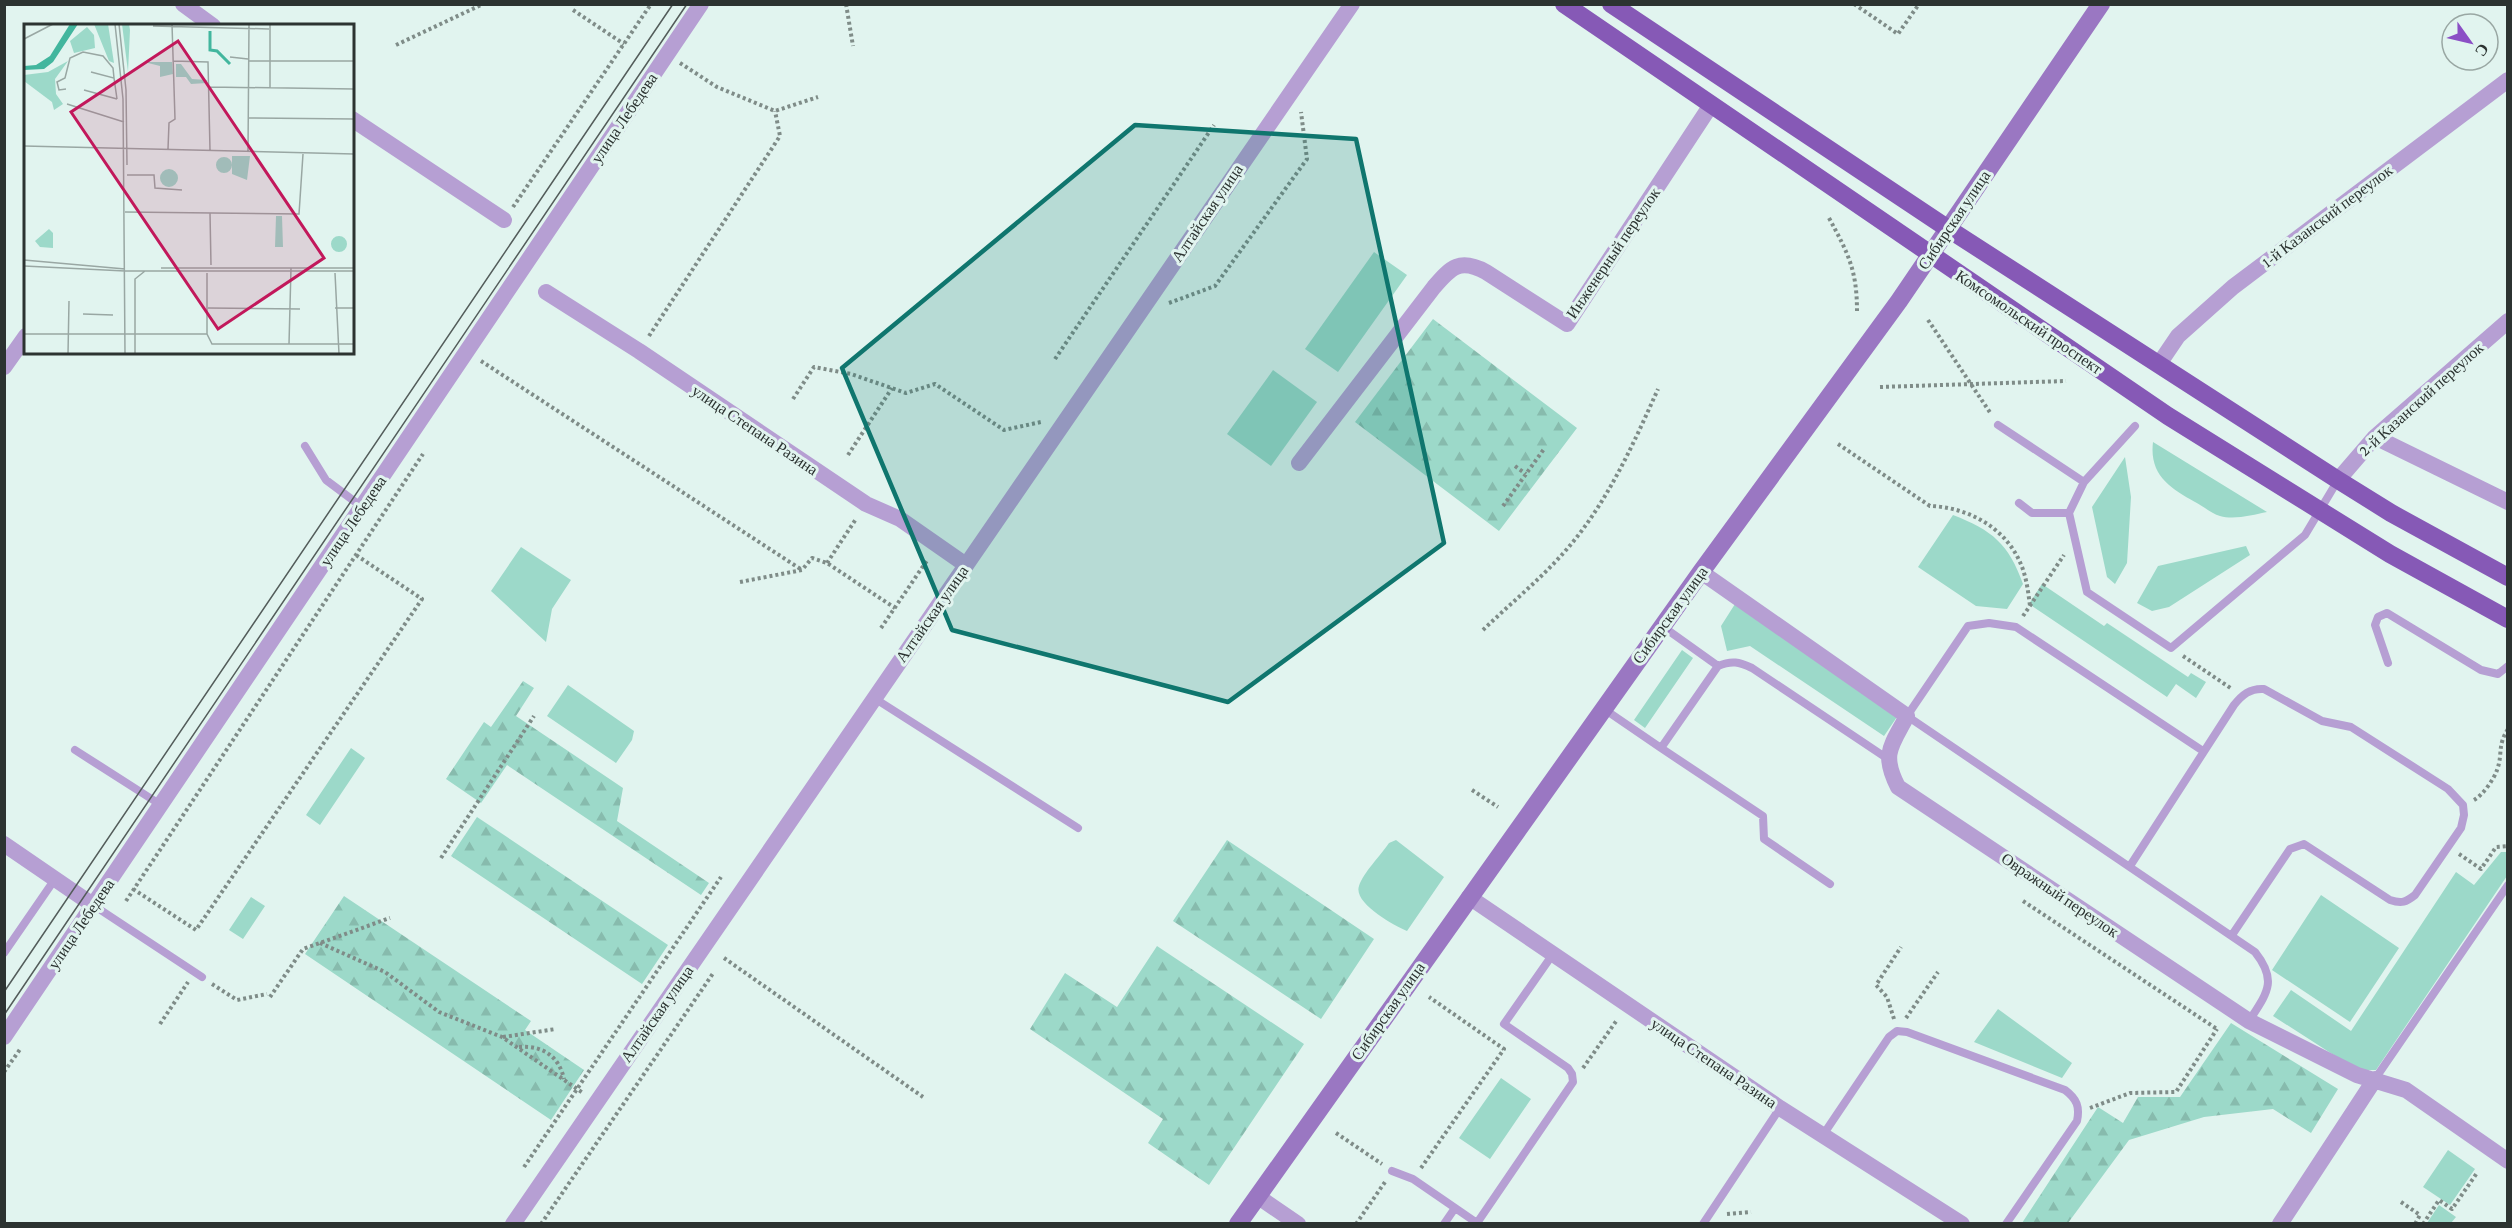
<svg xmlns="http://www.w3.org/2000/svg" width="2512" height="1228" viewBox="0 0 2512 1228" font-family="'Crimson Pro',serif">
<defs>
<pattern id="forest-firs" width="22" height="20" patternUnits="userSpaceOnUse" patternTransform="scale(1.5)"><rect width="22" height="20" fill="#9cd9c9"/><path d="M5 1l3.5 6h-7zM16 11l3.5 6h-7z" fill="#87bbad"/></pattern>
</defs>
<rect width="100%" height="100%" fill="#e1f4ef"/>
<!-- green -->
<path fill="#9cd9c9" d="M1374,252l33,23 -69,97 -33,-23z
M1273,370l44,32 -46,64 -44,-32z
M2153,442l114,70c-14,3 -33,8 -47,4 -8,-2 -17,-10 -25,-14 -25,-14 -46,-27 -42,-60z
M2125,457l6,40 -4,66 -12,21 -8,-7 -15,-70z
M1953,515c39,15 56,29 70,69l-16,25 -31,-3 -58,-39z
M2246,546l4,9 -81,52 -17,4 -15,-8 21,-37z
M521,547l50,33 -19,29 -6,33 -55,-51z
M2042,584l62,42 3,-3 81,54 3,-4 15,9 -10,16 -20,-14 -9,13 -138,-93z
M1735,604l164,110 -15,22 -134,-90 -23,5 -6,-25z
M1682,650l11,8 -48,70 -11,-8z
M568,685l66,46 -2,9 -16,23 -69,-47z
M351,748l14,10 -45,67 -14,-10z
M1396,840l48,37 -37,54c-14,-6 -54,-28 -48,-45 4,-13 22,-31 30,-43z
M2501,852h6v24l-131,194h-19l-84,-54 18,-26 60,41 105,-159 18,13z
M2321,895l78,53 -49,74 -78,-52z
M251,897l14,9 -22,33 -14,-9z
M1998,1009l74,54 -10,15 -88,-36z
M1501,1078l30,21 -41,60 -31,-21z
M2448,1150l27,19 -25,36 -27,-18z
M2439,1205l17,12 -5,6h-24z"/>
<!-- forest -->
<path fill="url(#forest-firs)" d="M1433,319l144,109 -78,103 -144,-109z
M523,681l11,7 -18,28 107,72 -6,33 92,62 -8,12 -194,-130 -26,38 -35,-24 38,-57 7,5z
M477,817l191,128 -26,39 -191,-128z
M1227,840l147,99 -53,80 -148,-98z
M344,896l187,125 -6,9 59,40 -33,50 -246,-166z
M1157,946l147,98 -95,141 -61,-42 15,-24 -133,-90 35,-56 52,34z
M2231,1023l107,66 -27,44 -38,-24 -69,8 -75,23 -61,83h-46l76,-116 25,16 15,-26h42z"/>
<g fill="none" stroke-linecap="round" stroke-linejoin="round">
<!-- path -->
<path stroke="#7f8c88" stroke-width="4" stroke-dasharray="3 3" stroke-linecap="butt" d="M846,4l7,42
M1854,4l44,30 21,-30
M573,10l51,34
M396,45l87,-41
M680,63l37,24 58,24 43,-14
M513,207l138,-203
M1829,218c19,35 28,52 28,93
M1169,303l46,-17 92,-127 -6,-47
M1928,320l63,94
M649,336l131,-200 -5,-25
M1055,359l159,-234
M481,361l321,209
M1880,387l186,-6
M793,399l21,-32 37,7 55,19 29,-9 69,46 37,-8
M1838,444l92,62c36,1 73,20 89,54 7,14 9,30 11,46
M848,455l44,-67
M1515,466l11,8
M1503,506l41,-57
M827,563l29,-44
M740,582l62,-12 10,-12 15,5 68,45
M2023,616l41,-61
M881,628l47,-69
M1483,630c28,-27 59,-52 84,-81 40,-46 66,-104 91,-160
M2183,656l49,33
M1472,790l26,17
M2474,800c9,-5 20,-21 23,-30 6,-16 0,-24 11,-41
M2459,854l22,15 15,-22 12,-1
M441,858l93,-142
M133,889l63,41 226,-331 -66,-44
M126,901l297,-447
M2023,901l194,128
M320,943l65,29 54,40 63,25 81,56
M724,958l199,139
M212,984l25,16 30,-6
M270,997l33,-48 87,-31
M1906,1018l32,-46
M1894,1019l-7,-22 -11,-12 25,-38
M160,1024l28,-42
M503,1037l53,-8
M519,1047c23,-2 40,9 45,32
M1583,1068l34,-48
M4,1072l17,-24
M2090,1108l40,-15 46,-1 41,-63
M1336,1133l46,31
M524,1167l197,-290
M1421,1168l83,-119 -75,-52
M2401,1202l19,13 -5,9
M1727,1214l24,-2
M541,1224l173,-252
M1356,1224l29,-42
M2423,1224l16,-24 13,9 25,-36"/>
<!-- lane -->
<path stroke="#b69fd3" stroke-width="8" d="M1998,425l86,57
M2135,426l-51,56 -15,31 18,79 84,56 134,-113 33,-55
M305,446l21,34 36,27
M2019,503l13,10h37
M2388,663l-13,-38 3,-8 9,-4 94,57 17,4 10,-8
M1718,666c14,-6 21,-4 34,2l136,91
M874,698l204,130
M1604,709l57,39 57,-82 -56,-40
M1661,748l102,68 1,23 66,45
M75,750l86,55
M2203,751l-187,-124 -27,-4 -21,3 -61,90 348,236c23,29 12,41 -6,69
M2130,866l104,-161c8,-10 16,-17 30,-16l58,32 29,6 97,62 15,16 1,10 -3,13 -46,67c-9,7 -13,9 -25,5l-86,-56 -14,5 -58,86
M93,905l109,72
M4,953l51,-74
M2375,1079l133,-194
M1823,1135l66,-98 8,-6 10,1 158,58c12,9 15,17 12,31l-71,103
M1392,1171l21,8 64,44 96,-141 -1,-8 -4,-6 -64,-44 49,-70
M1444,1224l11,-16
M1703,1224l77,-116"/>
<!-- street -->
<path stroke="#b69fd3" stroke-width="16" d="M183,4l30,22
M352,119l152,101
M546,292l93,59 227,153 34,15 66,46
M2159,364l19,-28 55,-49 275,-207
M4,367l22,-31
M2375,437l133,65
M1299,463l135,-176c17,-20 26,-29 52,-15l81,52 144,-219
M2338,480l37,-43 133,-116
M1701,572l206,144c-16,30 -26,38 -9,71l351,234 108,54 49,15 102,71
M4,844l89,61
M1469,897l311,211 182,116
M4,1037l697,-1033
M1257,1196l41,28
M513,1224l839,-1220
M2280,1224l95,-145"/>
<!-- secondary -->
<path stroke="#9a77c2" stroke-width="18" d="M1238,1224l463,-652 198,-271 202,-297"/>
<!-- primary -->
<path stroke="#8659b6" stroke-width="18" d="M1564,4l604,412 222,138 118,65
M1611,4l336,224 391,252 53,33 117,64"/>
<!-- tram -->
<path stroke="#535c5a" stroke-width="1.5" d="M4,992l669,-988
M4,1015l683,-1011"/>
</g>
<!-- marked area -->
<path fill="#0f766e" fill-opacity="0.2" stroke="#0f766e" stroke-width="4.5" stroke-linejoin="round" d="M1135,125l221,14 88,404 -216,159 -276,-72 -110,-262z"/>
<g text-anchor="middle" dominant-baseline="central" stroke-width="6" stroke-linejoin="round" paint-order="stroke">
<!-- street labels -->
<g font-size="16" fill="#2c3331" stroke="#e1f4ef">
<text transform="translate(624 118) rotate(-56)">улица Лебедева</text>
<text transform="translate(1207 213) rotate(-56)">Алтайская улица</text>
<text transform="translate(2327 216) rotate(-37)">1-й Казанский переулок</text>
<text transform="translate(1954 220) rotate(-56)">Сибирская улица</text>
<text transform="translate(1613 253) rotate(-56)">Инженерный переулок</text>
<text transform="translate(2029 322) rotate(34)">Комсомольский проспект</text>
<text transform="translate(2421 399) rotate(-42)">2-й Казанский переулок</text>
<text transform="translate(755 430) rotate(34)">улица Степана Разина</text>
<text transform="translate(353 521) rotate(-56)">улица Лебедева</text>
<text transform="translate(932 614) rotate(-55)">Алтайская улица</text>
<text transform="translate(1670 615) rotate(-54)">Сибирская улица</text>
<text transform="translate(2060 895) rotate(34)">Овражный переулок</text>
<text transform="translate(81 924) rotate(-56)">улица Лебедева</text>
<text transform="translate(1388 1011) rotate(-55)">Сибирская улица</text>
<text transform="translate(657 1014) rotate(-55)">Алтайская улица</text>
<text transform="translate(1714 1063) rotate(34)">улица Степана Разина</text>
</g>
</g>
<!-- overview -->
<g transform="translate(24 24)">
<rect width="330" height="330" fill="#e1f4ef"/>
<path d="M98,0h7l1,6 -2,42zM63,3l7,8 1,13 -21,5 -4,-12zM120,38h28l1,12 -13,3v-11zM25,205l4,4v15l-13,-1 -5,-6zM307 220a8 8 0 1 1 16 0a8 8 0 1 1-16 0Z" fill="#9cd9c9"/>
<path d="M70,0h14l6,39 -5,-2zM44,37l-13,18 1,15 7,10 -9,6 -2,-8 -28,-21v-6l24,-3zM152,40h5l11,15 15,1v3l-16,1 -5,-7h-10zM208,132h18l-3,24 -15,-6zM192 141a8 8 0 1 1 16 0a8 8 0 1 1-16 0ZM136 154a9 9 0 1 1 18 0a9 9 0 1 1-18 0ZM252,192h6l1,31h-8z" fill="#9cd9c9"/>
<path d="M46,0h8l-25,38 -9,7 -20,1v-4l12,-1 14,-9z" fill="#42b69e"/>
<path fill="none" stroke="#42b69e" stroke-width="3" d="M186,7v19l7,1 13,13"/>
<path fill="none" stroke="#99a7a3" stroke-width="1.5" d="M91,0l8,75 2,255M95,0l7,66 1,75M246,0v64M129,2l116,3M0,15l29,-15M206,33l18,2M149,37l35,1 2,88M224,37h106M67,48l23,6 3,21M185,63l145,2M42,65l-7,1 -2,-8 8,-4 5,-20 13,-6 20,4 10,12 1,10M60,66l33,9M43,80l57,18M224,94l106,1M0,122l330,8M144,125l1,-26 6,-4 -3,-95M224,127l1,-127M103,151h27l1,13 27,2M101,188l174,2 4,-60M186,189l1,52M0,236l101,9M0,242l101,5h229M137,244h193M183,249v61l5,10h142M311,249l4,81M184,284l92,1M311,284h19M59,290l30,1M0,310h183M265,320l2,-76M44,330l1,-53M111,330v-75l10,-8"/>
<path fill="#c2185b" fill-opacity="0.15" stroke="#c2185b" stroke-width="3" d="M154,17l146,217 -106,71 -147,-217z"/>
<rect width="330" height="330" fill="none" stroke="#2c3331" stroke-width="3"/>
</g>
<!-- border -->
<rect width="2512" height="1228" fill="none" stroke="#2c3331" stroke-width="12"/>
<!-- north arrow -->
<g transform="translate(2470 42) rotate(124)"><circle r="28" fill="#e1f4ef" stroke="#99a7a3" stroke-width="1.5"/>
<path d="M0-4.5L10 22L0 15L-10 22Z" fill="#8b4fc5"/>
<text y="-9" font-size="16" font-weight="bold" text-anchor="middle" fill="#2c3331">С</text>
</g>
</svg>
